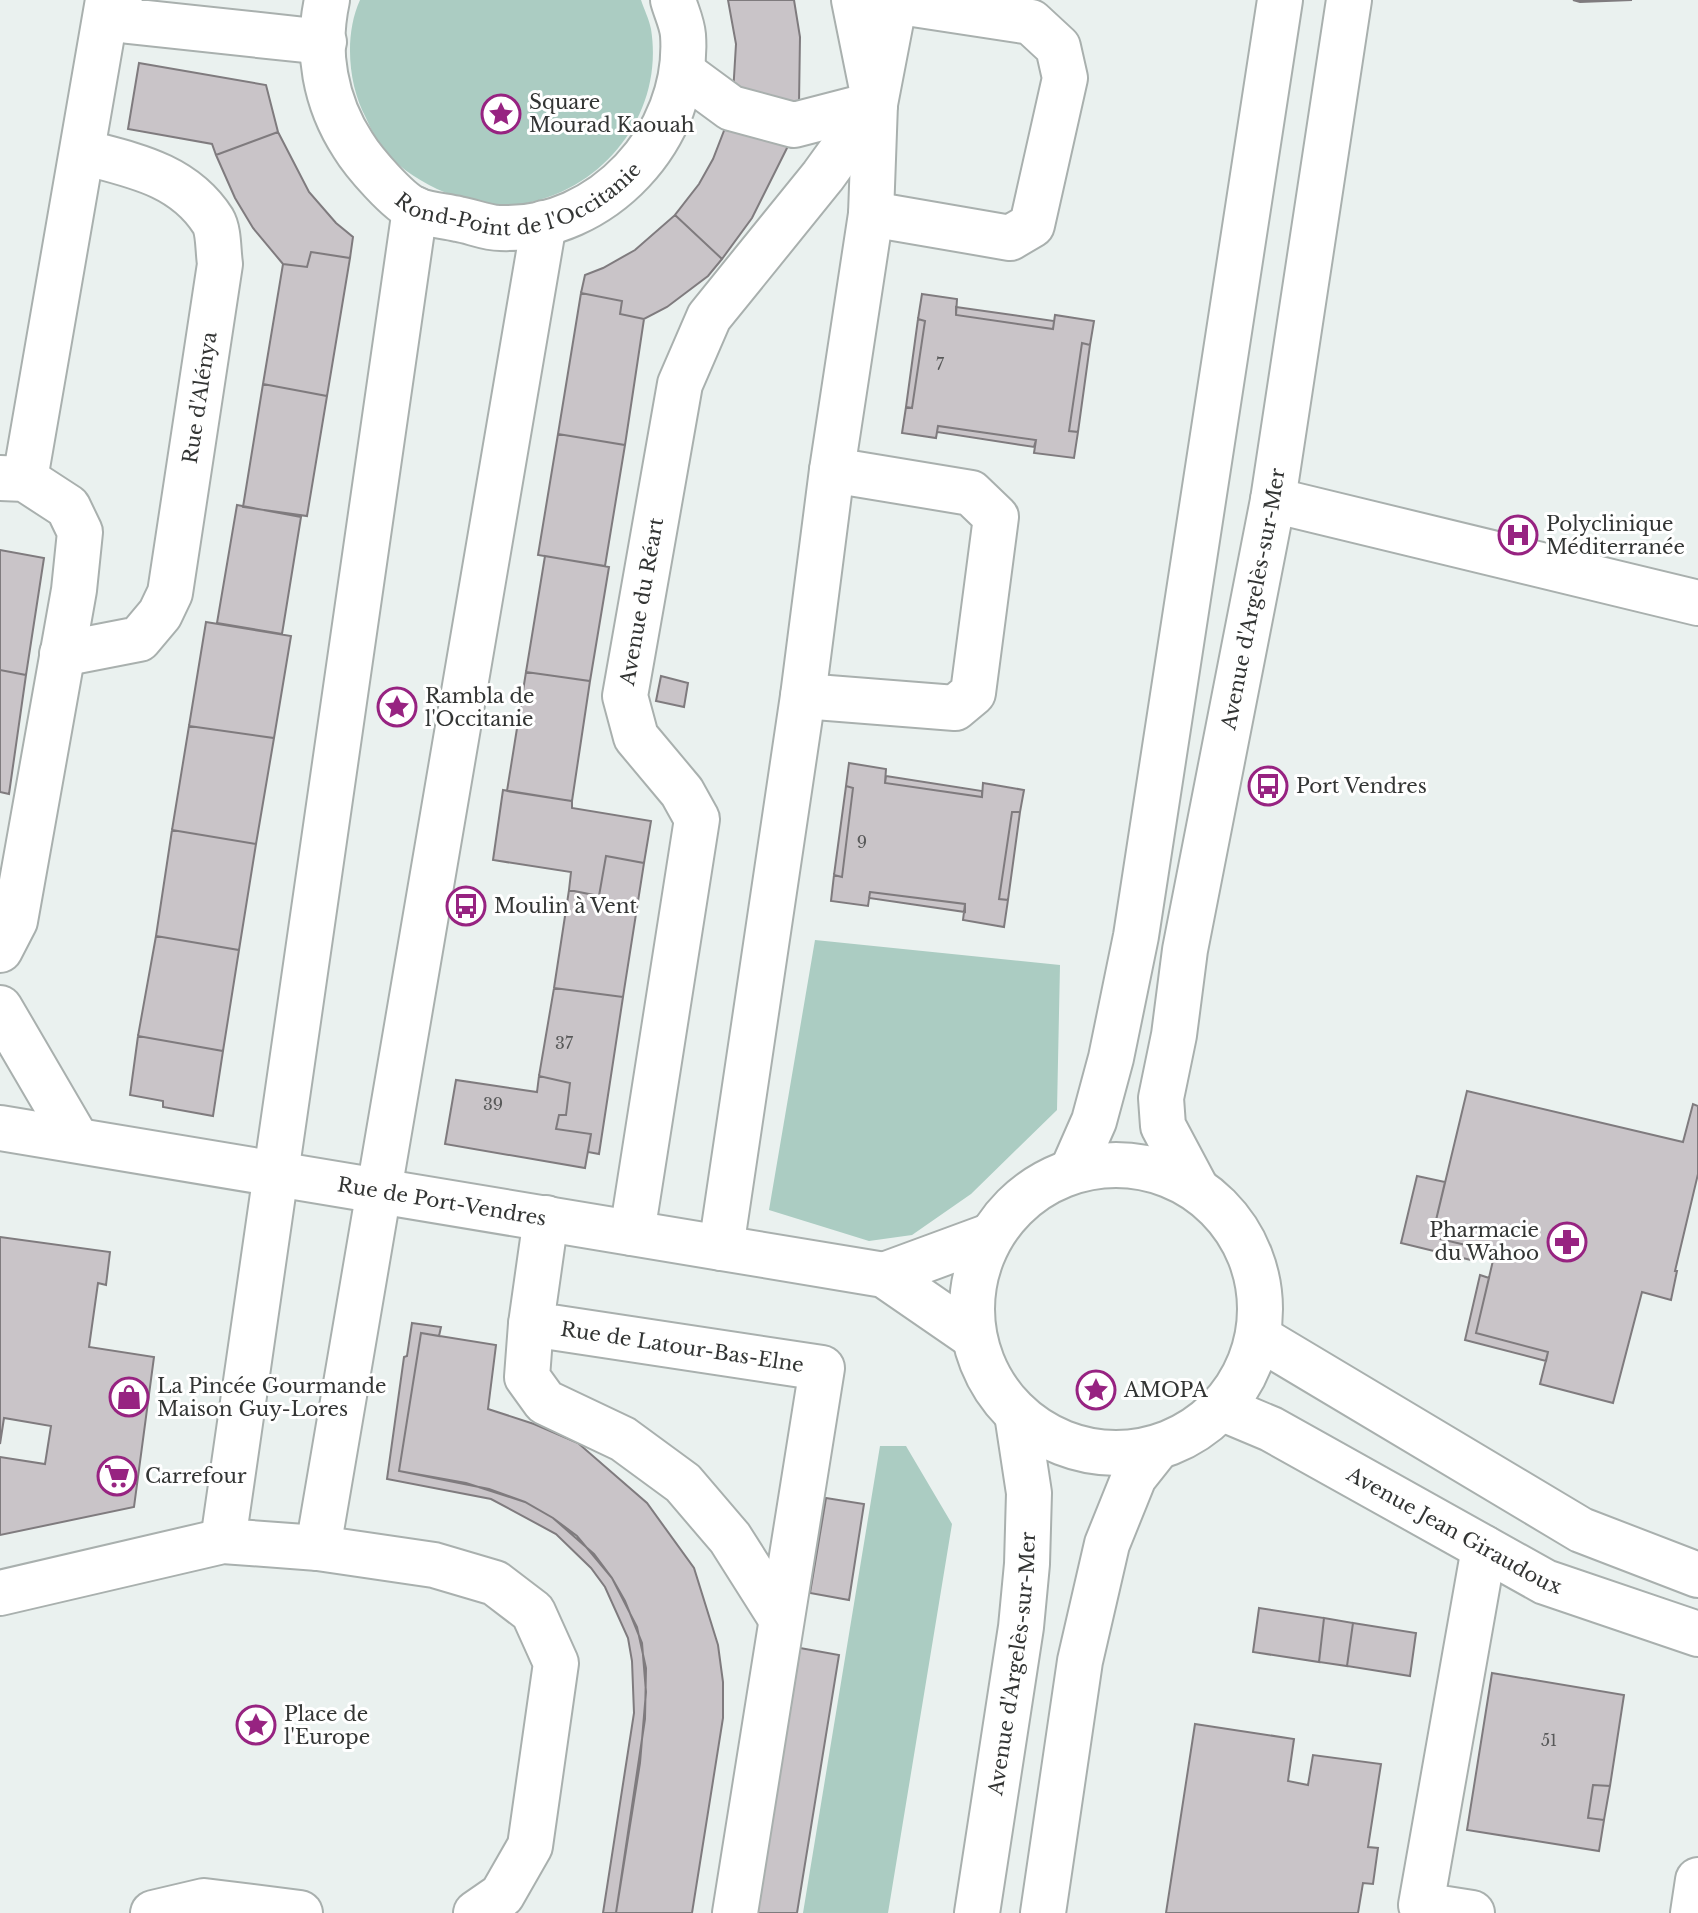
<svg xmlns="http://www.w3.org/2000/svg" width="1698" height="1913" viewBox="0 0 1698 1913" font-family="'Libre Baskerville',serif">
<rect width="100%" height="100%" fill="#eaf1ef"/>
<!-- green -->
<path fill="#abccc2" d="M360,0h281c3,9 8,19 10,29 14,87 -51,166 -137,176 -26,3 -54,-6 -77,-16 -21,-10 -43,-25 -57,-44 -6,-8 -10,-19 -14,-27 -18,-33 -22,-83 -6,-118z
M815,940l245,25 -3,145 -86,84 -59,41 -43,6 -100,-31z
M880,1446h26l46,78 -64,389h-85z"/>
<!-- building -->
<path fill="#c9c4c8" stroke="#7f7b7e" stroke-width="2" d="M728,0h66l6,37 -1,67 -66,-10 3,-50z
M1573,0h59l-52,2z
M139,63l127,22 12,47 -62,23 -4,-11 -84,-15z
M727,123l61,23 -36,72 -30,41 -47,-44 24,-31 14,-25z
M278,132l31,60 27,31 17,14 -3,21 -39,-6 -4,15 -24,-3 -30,-36 -18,-30 -19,-43z
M675,215l47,44 -14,17 -41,31 -23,12 -24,-5 2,-13 -41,-8 4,-18 18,-7 32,-18z
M311,252l39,6 -23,138 -64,-12 20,-120 24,3z
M581,293l41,8 -2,13 24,5 -19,126 -67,-11z
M922,294l35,5 -1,16 97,14 2,-14 39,6 -4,24 -8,-2 -13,88 9,1 -4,26 -40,-5 2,-13 -98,-14 -2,12 -34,-5 4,-26 6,1 13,-87 -7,-2z
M956,307l98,14 -1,8 -97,-14z
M918,319l7,2 -13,87 -6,-1z
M1082,343l8,2 -12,87 -9,-1z
M263,384l64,12 -20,120 -64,-9z
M938,426l98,14 -2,7 -97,-15z
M558,434l67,11 -20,121 -67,-11z
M237,505l64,12 -19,117 -65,-11z
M0,550l44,8 -18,117 -26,-5z
M545,556l64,11 -19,114 -64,-9z
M206,622l85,14 -17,102 -85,-12z
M0,670l26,5 -17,119 -9,-2z
M526,672l64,9 -18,120 -65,-10z
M661,676l27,7 -4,24 -28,-6z
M189,726l85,12 -18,106 -84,-14z
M849,763l37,6 -1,14 97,14 1,-14 41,7 -4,22h-8l-13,87 9,1 -4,27 -41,-7 2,-16 -95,-12 -2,14 -37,-5 3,-26 8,2 11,-89 -7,-2z
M886,776l96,15v6l-97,-14z
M846,786l7,2 -11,89 -8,-2z
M503,790l69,11v7l79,13 -7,42 -38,-7 -7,40 -30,-6 2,-18 -78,-12z
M1012,812h8l-12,88 -9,-1z
M172,830l84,14 -17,106 -83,-14z
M606,856l38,7 -21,134 -69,-9 15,-98 30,6z
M870,892l95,12v8l-96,-14z
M156,936l83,14 -16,101 -85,-15z
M554,988l69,9 -24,157 -11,-2 3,-18 -35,-5 3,-14h7l4,-32 -31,-7z
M138,1036l85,15 -10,65 -50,-9v-6l-33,-6z
M539,1076l31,7 -4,32h-7l-3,14 35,5 -6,34 -140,-24 11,-64 81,12z
M1467,1091l216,51 10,-38 5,2v68l-23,97h2l-6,29 -29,-8 -29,111 -73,-19 8,-32 -72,-19 19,-81 -63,-15z
M1417,1176l28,6 -13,55 42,10 -3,13 -70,-17z
M0,1237l110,15 -4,33 -8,-2 -9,64 65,10 -20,150 -134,28v-78l45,7 6,-38 -47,-8 -4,26z
M1480,1275l9,3 -13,55 72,19 -2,9 -81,-21z
M412,1323l29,4 -2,9 -18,-3 -22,138 90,18 36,13 28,16 41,36 18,24 25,49 9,41 -1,51 -29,194h-13l31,-200 -2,-52 -4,-23 -23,-51 -14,-19 -35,-34 -65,-35 -104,-20 17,-122 3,-1z
M421,1333l75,12 -8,64 46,15 44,19 69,60 47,65 24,77 5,37v36l-31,195h-76l24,-150 6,-71 -4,-49 -17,-42 -13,-23 -35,-42 -24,-18 -28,-16 -59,-19 -67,-12z
M826,1498l38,6 -15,96 -39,-7z
M1259,1608l65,10 -5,44 -66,-10z
M1324,1618l29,5 -6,43 -28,-4z
M1353,1623l63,10 -6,43 -63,-10z
M800,1648l39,7 -42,258h-40z
M1492,1673l132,22 -14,91 -17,-1 -5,33 16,2 -5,31 -132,-21z
M1195,1724l99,15 -6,42 20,4 5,-30 68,9 -13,83 10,1 -5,36 -10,-1 -5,30h-192z
M1593,1785l17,1 -6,34 -16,-2z"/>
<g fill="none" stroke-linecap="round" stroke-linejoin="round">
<!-- minor casing -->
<g stroke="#a9b0ae" stroke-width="48">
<g id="minor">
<path d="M116,0l12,21 196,21"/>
<path id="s1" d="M327,0c-11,51 -2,102 26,145 11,18 45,57 63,65 13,5 29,6 42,9 13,2 28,9 42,9 102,4 190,-92 183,-193 -1,-12 -7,-24 -10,-35"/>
<path d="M682,72l49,36 63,17 81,-21"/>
<path d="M871,214l139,24 22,-13 33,-147 -7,-31 -27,-25 -144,-22"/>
<path d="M0,478l25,1 43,28 12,25 -6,58 -59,331 -15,29"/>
<path d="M25,479l83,-479"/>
<path d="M1273,500l425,103"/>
<path id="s2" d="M62,654l77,-15 21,-25 10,-21 50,-329c-2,-13 -1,-33 -7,-43 -30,-47 -81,-56 -130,-69"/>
<path d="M803,696l152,12 18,-15 23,-176 -25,-24 -139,-23"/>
<path d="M0,1008l77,132"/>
<path id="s3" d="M0,1128l884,147 90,62"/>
<path id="s4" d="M546,1218l-15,106 291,44 -87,545"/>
<path id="s5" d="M632,1233l65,-414 -15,-27 -46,-55 -11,-41 55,-312 29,-67 114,-141 52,-72 -21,-104"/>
<path d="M721,1248l82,-552 29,-226 39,-256 4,-110 20,-104"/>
<path d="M884,1275l106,-39"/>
<path d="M531,1324l-4,53 18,25 78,37 60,44 47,55 50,79"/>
<path d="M1258,1337l323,193 117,45"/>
<path id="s6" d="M1221,1408l50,21 274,153 153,52"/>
<path d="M223,1541l192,-1332"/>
<path d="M318,1548l226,-1325"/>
<path d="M0,1593l223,-52 95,7 116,17 61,18 38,29 23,51 -26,183 -28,49 -26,18"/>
<path d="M153,1913l51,-12 96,12"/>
<path d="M1472,1913l-51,-8 63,-357"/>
<path d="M1693,1913l5,-33"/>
</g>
</g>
<!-- major casing -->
<g stroke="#a9b0ae" stroke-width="48">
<g id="major">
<circle cx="1116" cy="1309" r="144"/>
<path d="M1072,1171l22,-50 17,-63 25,-122 144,-936"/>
<path id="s7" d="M1196,1188l-33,-62 -2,-28 13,-63 11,-85 88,-450 76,-500"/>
<path id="s8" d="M977,1913l44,-286 6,-63 2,-71 -12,-79"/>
<path d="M1043,1913l37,-252 27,-117 27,-67 23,-29"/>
</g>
</g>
<!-- minor -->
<use href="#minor" stroke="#fff" stroke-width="44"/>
<!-- major -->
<use href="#major" stroke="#fff" stroke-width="44"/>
</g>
<!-- icons -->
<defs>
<g id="sight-ring" transform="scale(2)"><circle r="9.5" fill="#fff" stroke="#972381" stroke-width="1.5"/><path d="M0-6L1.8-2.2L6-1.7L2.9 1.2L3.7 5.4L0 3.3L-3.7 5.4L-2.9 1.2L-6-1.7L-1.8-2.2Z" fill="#972381"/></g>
<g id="hospital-ring" transform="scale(2)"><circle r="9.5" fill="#fff" stroke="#972381" stroke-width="1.5"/><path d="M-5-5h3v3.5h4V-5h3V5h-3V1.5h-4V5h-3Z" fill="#972381"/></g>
<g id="bus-ring" transform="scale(2)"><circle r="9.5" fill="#fff" stroke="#972381" stroke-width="1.5"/><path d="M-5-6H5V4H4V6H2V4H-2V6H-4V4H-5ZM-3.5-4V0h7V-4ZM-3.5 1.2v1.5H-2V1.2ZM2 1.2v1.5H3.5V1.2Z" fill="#972381"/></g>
<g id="pharmacy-ring" transform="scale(2)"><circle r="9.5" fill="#fff" stroke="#972381" stroke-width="1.5"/><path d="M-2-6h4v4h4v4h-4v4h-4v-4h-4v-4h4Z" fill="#972381"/></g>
<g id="shop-ring" transform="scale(2)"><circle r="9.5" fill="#fff" stroke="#972381" stroke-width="1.5"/><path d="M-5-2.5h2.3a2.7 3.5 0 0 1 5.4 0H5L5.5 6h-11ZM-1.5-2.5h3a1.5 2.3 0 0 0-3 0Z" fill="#972381"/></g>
<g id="supermarket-ring" transform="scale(2)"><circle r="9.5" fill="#fff" stroke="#972381" stroke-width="1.5"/><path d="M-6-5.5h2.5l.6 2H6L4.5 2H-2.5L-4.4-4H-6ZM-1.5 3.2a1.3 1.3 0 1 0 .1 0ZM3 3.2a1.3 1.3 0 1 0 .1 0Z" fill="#972381"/></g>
</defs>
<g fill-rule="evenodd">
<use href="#sight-ring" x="501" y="114"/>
<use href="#hospital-ring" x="1518" y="535"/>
<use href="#sight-ring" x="397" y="707"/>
<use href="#bus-ring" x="1268" y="786"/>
<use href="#bus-ring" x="466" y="906"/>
<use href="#pharmacy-ring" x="1567" y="1242"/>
<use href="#sight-ring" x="1096" y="1390"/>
<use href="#shop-ring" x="129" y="1397"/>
<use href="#supermarket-ring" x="117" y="1476"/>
<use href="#sight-ring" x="256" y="1725"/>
</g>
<g text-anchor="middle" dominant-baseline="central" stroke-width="6" stroke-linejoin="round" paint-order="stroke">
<!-- number labels -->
<g font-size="16" fill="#585959">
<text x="940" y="364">7</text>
<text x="862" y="842">9</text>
<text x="564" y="1043">37</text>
<text x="493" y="1104">39</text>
<text x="1549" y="1740">51</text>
</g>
<!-- poi labels -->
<g font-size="20" fill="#333534" stroke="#fff" text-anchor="start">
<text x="529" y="102">Square<tspan x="529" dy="23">Mourad Kaouah</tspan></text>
<text x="1546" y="524">Polyclinique<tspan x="1546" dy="23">Méditerranée</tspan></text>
<text x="425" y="696">Rambla de<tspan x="425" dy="23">l'Occitanie</tspan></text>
<text x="1296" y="786">Port Vendres</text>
<text x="494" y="906">Moulin à Vent</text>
<text x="1539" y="1230" text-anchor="end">Pharmacie<tspan x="1539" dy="23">du Wahoo</tspan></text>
<text x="157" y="1386">La Pincée Gourmande<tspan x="157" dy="23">Maison Guy-Lores</tspan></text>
<text x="1124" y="1390">AMOPA</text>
<text x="145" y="1476">Carrefour</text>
<text x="284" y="1714">Place de<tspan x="284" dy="23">l'Europe</tspan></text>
</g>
<!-- street labels -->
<g font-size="20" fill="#333534" stroke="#fff">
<text stroke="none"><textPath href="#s1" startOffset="352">Rond-Point de l'Occitanie</textPath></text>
<text stroke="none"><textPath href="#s2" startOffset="332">Rue d'Alénya</textPath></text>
<text stroke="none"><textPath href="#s7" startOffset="606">Avenue d'Argelès-sur-Mer</textPath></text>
<text stroke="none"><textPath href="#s5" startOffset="660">Avenue du Réart</textPath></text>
<text stroke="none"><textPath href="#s3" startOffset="448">Rue de Port-Vendres</textPath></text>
<text stroke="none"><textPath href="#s4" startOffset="260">Rue de Latour-Bas-Elne</textPath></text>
<text stroke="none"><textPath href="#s6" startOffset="264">Avenue Jean Giraudoux</textPath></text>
<text stroke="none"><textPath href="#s8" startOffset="252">Avenue d'Argelès-sur-Mer</textPath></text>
</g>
</g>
</svg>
